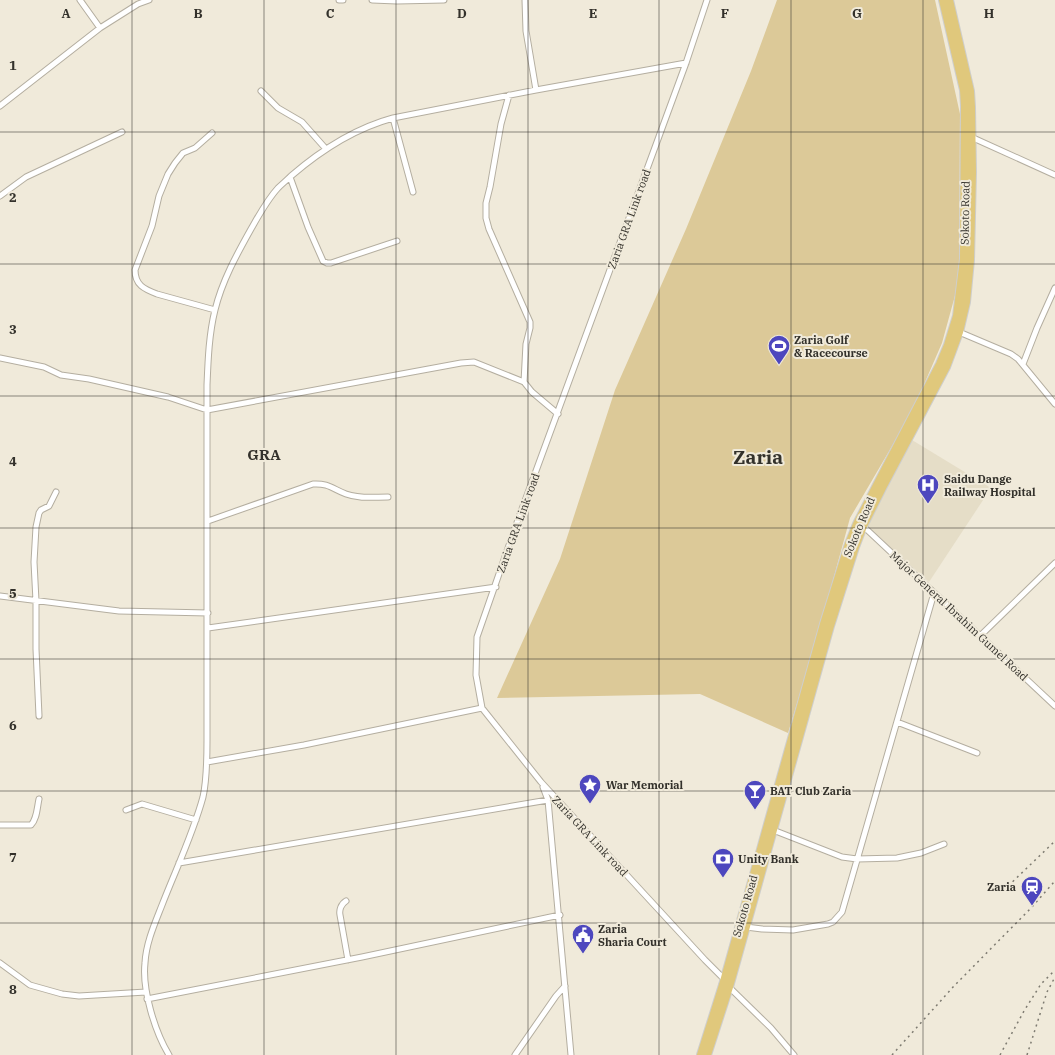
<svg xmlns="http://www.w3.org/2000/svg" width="1055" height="1055" viewBox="0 0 1055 1055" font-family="'IBM Plex Serif',serif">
<rect width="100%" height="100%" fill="#f0eada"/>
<!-- built -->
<path fill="#e5ddc7" d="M912,440l79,48 -62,94 -59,-53 -3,-7z"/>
<!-- pitch -->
<path fill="#dcc998" d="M777,0h158l25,114 -1,167 -17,62 -30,69 -62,106 -32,117 -30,98 -88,-39 -203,4 63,-139 55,-169 71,-161 65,-158z"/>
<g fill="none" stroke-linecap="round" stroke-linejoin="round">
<!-- minor casing -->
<g stroke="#b4aea0" stroke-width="7">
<path id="minor" d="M80,0l20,28
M339,0h4
M372,0l25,1 47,-1
M525,0l1,31 10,59
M707,0l-21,63 -171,465 -38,109 -1,38 6,33 59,74 164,178 19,19
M261,91l17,17 24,14 24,27
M509,95l-8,29 -11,63 -4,16v15l3,11 41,93v6l-4,16 -2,38
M0,106l100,-78 38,-24 11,-4
M393,118l20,74
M212,133l-17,15 -12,5 -8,10 -7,11 -9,22 -7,30 -17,44c0,15 9,19 22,24l58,16
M971,137l84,38
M290,177l18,50 15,34 4,2h4l66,-22
M0,196l26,-19 96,-45
M959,332l52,22 7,5 37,45
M0,358l44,9 17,8 28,4 79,18 39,13 254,-47 13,-1 50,20 8,10 26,22
M1023,364l14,-36 18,-40
M208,521l105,-37c15,-1 20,5 33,10 13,5 28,3 42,3
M863,526l192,180
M0,596l119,15 89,2
M208,628l288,-41
M980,636l75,-73
M39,716l-3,-67v-48l-2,-39 2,-35 3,-14 2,-3 8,-4 7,-14
M897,722l80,31
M207,762l97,-17 178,-37
M543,787l5,13 23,255
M126,810l16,-6 54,16
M0,825h31c6,-6 6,-17 8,-26
M773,830l69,27 15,2 40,-1 24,-5 23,-9
M179,863l369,-63
M346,901c-5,3 -7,9 -6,14l8,45
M746,927l16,2 31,1 35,-6 5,-2 9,-10 92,-319
M0,963l30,22 32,9 17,2 67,-4
M729,987l42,41 23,27
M147,999l215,-42 198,-42
M169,1055c-14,-23 -27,-65 -24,-92 1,-20 10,-40 17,-58 14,-36 31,-71 41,-108 4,-18 4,-39 4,-57v-355c1,-25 2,-51 8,-75 7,-29 22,-56 36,-81 8,-14 16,-29 27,-41 4,-4 9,-8 13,-12 29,-25 65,-48 102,-58l143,-28 150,-27
M515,1055l41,-59 9,-10"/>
</g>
<!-- primary casing -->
<g stroke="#cececc" stroke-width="10">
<path id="primary" d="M701,1055l22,-70 101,-361 25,-80 8,-20 20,-39 63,-121 8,-19 9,-29 7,-57 1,-153 -1,-16 -21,-90
M707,1055l22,-68 101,-361 25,-79 8,-21 19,-38 64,-121 13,-35 7,-30 4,-42 2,-88 -1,-65 -1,-16 -21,-91"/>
</g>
<!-- minor -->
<use href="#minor" stroke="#fff" stroke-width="5"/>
<!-- primary -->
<use href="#primary" stroke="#e0c87c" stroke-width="8"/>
<!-- rail -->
<path stroke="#7e7b71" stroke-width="1.5" stroke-dasharray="2 4" stroke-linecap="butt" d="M1004,890l51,-49
M892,1055l62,-69 78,-79 23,-26
M1000,1055l24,-44 17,-27 14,-14
M1027,1055l20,-63 8,-15"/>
</g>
<!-- grid -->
<path fill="none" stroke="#33312b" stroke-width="1" stroke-opacity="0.55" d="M132,0v1055M264,0v1055M396,0v1055M528,0v1055M659,0v1055M791,0v1055M923,0v1055M0,132h1055M0,264h1055M0,396h1055M0,528h1055M0,659h1055M0,791h1055M0,923h1055"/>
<!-- icons -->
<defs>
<g id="stadium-pin" transform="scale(1.15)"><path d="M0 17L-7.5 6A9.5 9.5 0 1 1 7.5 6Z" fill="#4d47be" stroke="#f0eada"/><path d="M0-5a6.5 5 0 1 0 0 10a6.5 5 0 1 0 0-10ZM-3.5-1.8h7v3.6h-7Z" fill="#fff"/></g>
<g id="hospital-pin" transform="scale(1.15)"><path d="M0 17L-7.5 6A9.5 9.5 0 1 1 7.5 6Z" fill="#4d47be" stroke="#f0eada"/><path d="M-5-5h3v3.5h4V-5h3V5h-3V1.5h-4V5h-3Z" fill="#fff"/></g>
<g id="sight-pin" transform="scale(1.15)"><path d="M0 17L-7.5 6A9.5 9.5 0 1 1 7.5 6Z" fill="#4d47be" stroke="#f0eada"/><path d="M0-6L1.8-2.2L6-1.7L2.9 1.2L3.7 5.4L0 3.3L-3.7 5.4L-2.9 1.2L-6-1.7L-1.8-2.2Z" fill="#fff"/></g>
<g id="bar-pin" transform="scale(1.15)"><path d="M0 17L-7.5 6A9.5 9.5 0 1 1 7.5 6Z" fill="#4d47be" stroke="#f0eada"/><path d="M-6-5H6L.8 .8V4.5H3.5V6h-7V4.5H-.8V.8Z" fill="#fff"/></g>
<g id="bank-pin" transform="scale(1.15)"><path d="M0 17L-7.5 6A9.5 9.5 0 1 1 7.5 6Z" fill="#4d47be" stroke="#f0eada"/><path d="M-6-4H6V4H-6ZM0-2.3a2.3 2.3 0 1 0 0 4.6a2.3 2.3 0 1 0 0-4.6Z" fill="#fff"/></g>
<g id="station-pin" transform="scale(1.15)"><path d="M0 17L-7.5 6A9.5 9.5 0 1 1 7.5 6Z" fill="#4d47be" stroke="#f0eada"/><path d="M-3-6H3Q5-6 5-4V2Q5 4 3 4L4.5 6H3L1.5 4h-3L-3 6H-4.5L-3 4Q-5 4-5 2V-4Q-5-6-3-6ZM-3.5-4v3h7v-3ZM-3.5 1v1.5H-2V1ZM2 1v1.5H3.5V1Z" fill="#fff"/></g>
<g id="civic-pin" transform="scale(1.15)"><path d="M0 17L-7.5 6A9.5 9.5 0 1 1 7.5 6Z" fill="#4d47be" stroke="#f0eada"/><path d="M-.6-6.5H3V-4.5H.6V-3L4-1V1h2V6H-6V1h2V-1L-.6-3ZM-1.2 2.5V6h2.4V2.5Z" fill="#fff"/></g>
</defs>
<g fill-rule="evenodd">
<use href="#stadium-pin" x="779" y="346"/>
<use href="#hospital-pin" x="928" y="485"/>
<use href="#sight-pin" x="590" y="785"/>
<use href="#bar-pin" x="755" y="791"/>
<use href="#bank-pin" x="723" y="859"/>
<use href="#station-pin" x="1032" y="887"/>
<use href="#civic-pin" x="583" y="935"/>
</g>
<g text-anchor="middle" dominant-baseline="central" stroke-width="4" stroke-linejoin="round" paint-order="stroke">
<!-- street labels -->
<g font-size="11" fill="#33312b" stroke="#f0eada">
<text transform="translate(965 213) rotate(-89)">Sokoto Road</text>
<text transform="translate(629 219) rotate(-70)">Zaria GRA Link road</text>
<text transform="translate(518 523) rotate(-70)">Zaria GRA Link road</text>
<text transform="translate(859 527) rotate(-67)">Sokoto Road</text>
<text transform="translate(959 616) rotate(43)">Major General Ibrahim Gumel Road</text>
<text transform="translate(590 836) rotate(47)">Zaria GRA Link road</text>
<text transform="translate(745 906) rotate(-74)">Sokoto Road</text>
</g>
<!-- poi labels -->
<g font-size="11" font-weight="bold" fill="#33312b" stroke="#f0eada" text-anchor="start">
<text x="794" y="340">Zaria Golf<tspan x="794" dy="13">&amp; Racecourse</tspan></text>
<text x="944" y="479">Saidu Dange<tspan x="944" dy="13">Railway Hospital</tspan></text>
<text x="606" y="785">War Memorial</text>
<text x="770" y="791">BAT Club Zaria</text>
<text x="738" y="859">Unity Bank</text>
<text x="1016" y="887" text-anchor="end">Zaria</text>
<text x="598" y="929">Zaria<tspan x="598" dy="13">Sharia Court</tspan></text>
</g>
<!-- district labels -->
<g font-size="15" font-weight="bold" fill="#33312b" stroke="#f0eada">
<text x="264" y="454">GRA</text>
</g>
<!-- town labels -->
<g font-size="19" font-weight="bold" fill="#33312b" stroke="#f0eada">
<text x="758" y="457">Zaria</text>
</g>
</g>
<g font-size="13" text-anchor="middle" font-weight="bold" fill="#33312b" stroke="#f0eada" stroke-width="4" stroke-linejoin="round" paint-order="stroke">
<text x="66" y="18">A</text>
<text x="198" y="18">B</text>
<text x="330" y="18">C</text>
<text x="462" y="18">D</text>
<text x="593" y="18">E</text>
<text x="725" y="18">F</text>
<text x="857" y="18">G</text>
<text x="989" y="18">H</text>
<text x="13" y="70">1</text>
<text x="13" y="202">2</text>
<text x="13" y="334">3</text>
<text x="13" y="466">4</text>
<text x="13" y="598">5</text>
<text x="13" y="730">6</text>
<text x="13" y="862">7</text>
<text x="13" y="994">8</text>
</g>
</svg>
